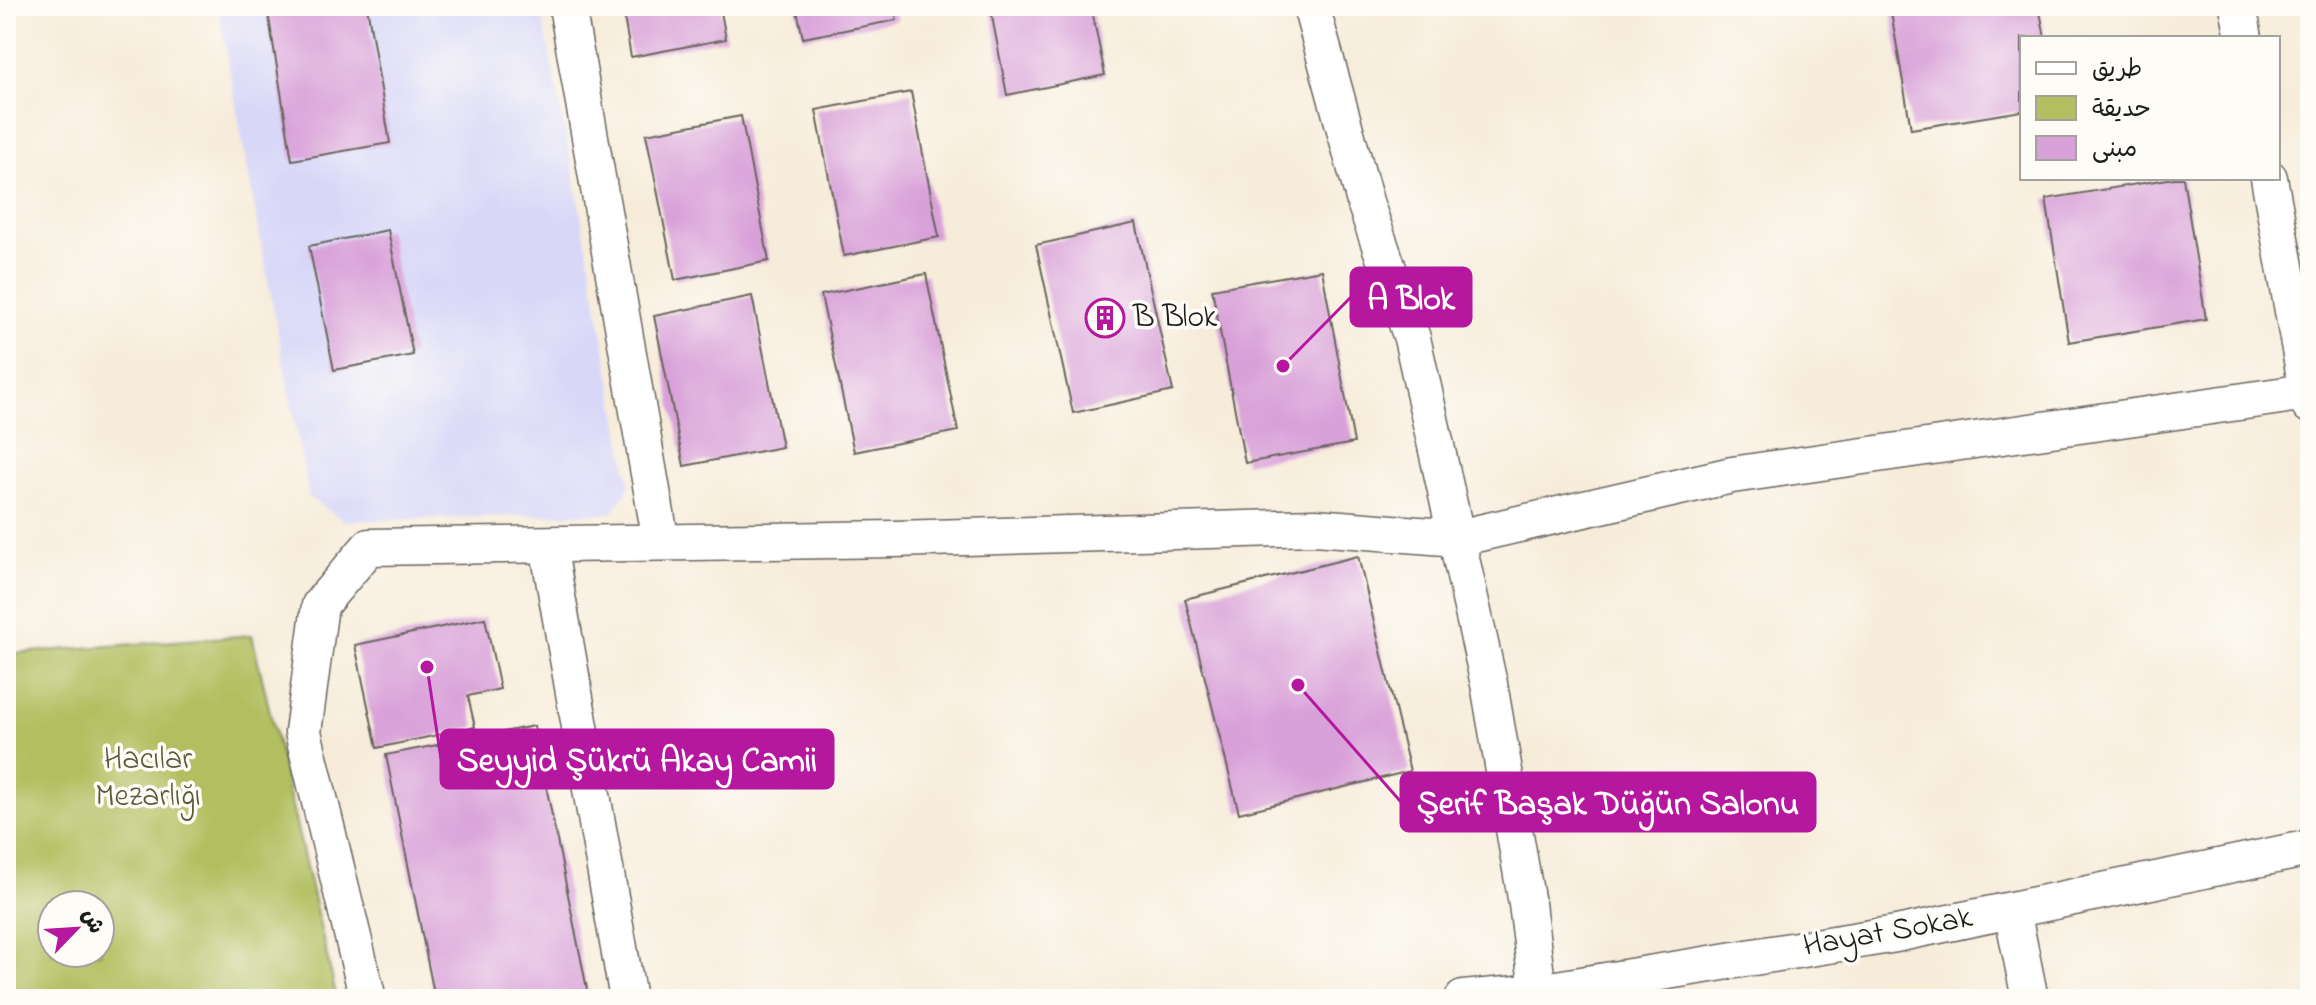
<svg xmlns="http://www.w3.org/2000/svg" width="2316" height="1005" viewBox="0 0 2316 1005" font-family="'Indie Flower','Playpen Sans Arabic',sans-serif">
<rect width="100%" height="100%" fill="#fdfcf7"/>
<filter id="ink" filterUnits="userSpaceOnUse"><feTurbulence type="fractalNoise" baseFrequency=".0125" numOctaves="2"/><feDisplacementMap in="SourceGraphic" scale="16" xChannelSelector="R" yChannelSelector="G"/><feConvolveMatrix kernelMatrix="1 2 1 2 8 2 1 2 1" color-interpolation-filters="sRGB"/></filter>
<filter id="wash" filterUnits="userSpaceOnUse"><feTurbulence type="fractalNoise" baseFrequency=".006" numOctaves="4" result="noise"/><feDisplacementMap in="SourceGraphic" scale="32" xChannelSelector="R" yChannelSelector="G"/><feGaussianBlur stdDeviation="1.8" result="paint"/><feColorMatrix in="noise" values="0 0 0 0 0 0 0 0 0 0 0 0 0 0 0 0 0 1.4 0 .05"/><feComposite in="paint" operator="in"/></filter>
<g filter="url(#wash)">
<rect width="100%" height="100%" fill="#f7ecda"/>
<!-- built -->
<path fill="#d8d7f8" d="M218,6h322l37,186 53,294 -18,27 -268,8 -35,-24 -48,-253z"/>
<!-- green -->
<path fill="#b2bf61" stroke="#676e3e" stroke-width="2" fill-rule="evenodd" d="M252,635l85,364h-331v-345zM52,905h48v48h-48z"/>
<g id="blocks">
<!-- building -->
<path fill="#d9a1d9" d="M267,6h100l23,137 -98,17z
M622,6h98l6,33 -95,18z
M796,6h98l3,14 -94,18z
M990,6h101l14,69 -98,20z
M1890,6h149l6,32h-23v73l-111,18z
M2302,6h8v30l-1,1z
M911,92l28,145 -95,19 -28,-146z
M741,116l28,145 -94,19 -29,-146z
M2174,178h9l23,141 -137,23 -23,-143z
M1136,223l37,168 -100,22 -37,-168z
M388,230l25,125 -79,15 -25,-124z
M1322,270l32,173 -109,20 -33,-174z
M926,274l32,157 -104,21 -33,-157z
M752,296l30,151 -98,19 -30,-150z
M1358,556l52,215 -171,42 -54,-214z
M485,618l15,71 -32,7 7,31 -98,21 -22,-103z
M534,726l55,273h-154l-49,-244z"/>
</g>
</g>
<g filter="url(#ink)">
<use href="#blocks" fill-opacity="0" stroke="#69655e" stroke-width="2"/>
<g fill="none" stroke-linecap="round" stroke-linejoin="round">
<!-- minor casing -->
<g stroke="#69655e" stroke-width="39">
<path id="minor" d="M567,6l94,536
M1311,6l54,196 47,136 77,346 38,220 12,95
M2238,6l6,32
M2269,178l41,227
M548,545l80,454
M2012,910l18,89
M368,999l-65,-267 17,-127 49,-58 525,-8 421,-12 143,11 274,-63 575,-83
M1463,999l75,-7 358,-58 414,-86"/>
</g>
<!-- minor -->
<use href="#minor" stroke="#fff" stroke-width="36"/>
</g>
</g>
<!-- icons -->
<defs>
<g id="building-ring" transform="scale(2)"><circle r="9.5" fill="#fdfcf7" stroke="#b5179e" stroke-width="1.5"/><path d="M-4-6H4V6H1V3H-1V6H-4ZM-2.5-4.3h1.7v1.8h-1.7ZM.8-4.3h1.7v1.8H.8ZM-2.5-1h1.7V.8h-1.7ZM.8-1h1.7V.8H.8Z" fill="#b5179e"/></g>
</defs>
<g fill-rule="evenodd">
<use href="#building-ring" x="1105" y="318"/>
</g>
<g text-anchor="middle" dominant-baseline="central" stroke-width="7" stroke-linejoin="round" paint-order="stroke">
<!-- poi labels -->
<g font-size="32" fill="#1c1c1c" stroke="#fdfcf7" text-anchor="start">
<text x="1133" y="318">B Blok</text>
</g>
<!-- park labels -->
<g font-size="32" fill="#585d38" stroke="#fdfcf7">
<text x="148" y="760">Hacılar<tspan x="148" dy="37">Mezarlığı</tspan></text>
</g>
<!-- street labels -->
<g font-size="32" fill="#1c1c1c" stroke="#fdfcf7">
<text transform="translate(1888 933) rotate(-10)">Hayat Sokak</text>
</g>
</g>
<!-- callouts -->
<path fill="none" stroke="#b5179e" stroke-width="3" d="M1283 366L1351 297M427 667L441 759M1298 685L1401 802"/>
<g fill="#b5179e" stroke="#fdfcf7" stroke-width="3">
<circle cx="1283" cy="366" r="8"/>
<circle cx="427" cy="667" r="8"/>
<circle cx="1298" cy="685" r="8"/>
</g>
<g fill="#b5179e" stroke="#b5179e" stroke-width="3">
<rect x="1351" y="268" width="120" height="58" rx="8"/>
<rect x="441" y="730" width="392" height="58" rx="8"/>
<rect x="1401" y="773" width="414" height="58" rx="8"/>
</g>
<g font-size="34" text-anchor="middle" font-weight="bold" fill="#fff">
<text x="1411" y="309">A Blok</text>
<text x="637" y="771">Seyyid Şükrü Akay Camii</text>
<text x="1608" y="814">Şerif Başak Düğün Salonu</text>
</g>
<!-- margin -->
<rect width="2316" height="1005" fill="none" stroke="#fdfcf7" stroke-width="32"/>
<!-- legend -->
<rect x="2020" y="36" width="260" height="144" fill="#fdfcf7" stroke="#a3a29f" stroke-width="2"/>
<rect x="2036" y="62" width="40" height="12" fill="#ffffff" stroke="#a3a29f" stroke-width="2"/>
<text x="2092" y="76" font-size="24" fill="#1c1c1c">طريق</text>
<rect x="2036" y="96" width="40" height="24" fill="#b2bf61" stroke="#a3a29f" stroke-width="2"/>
<text x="2092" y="116" font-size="24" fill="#1c1c1c">حديقة</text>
<rect x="2036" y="136" width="40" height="24" fill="#d9a1d9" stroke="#a3a29f" stroke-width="2"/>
<text x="2092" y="156" font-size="24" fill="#1c1c1c">مبنى</text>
<!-- north arrow -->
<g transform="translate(76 929) rotate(65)"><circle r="38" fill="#fdfcf7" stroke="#a3a29f" stroke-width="2"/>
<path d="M0-6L14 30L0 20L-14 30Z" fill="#b5179e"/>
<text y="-12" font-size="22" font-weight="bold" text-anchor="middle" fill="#1c1c1c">ش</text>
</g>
</svg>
